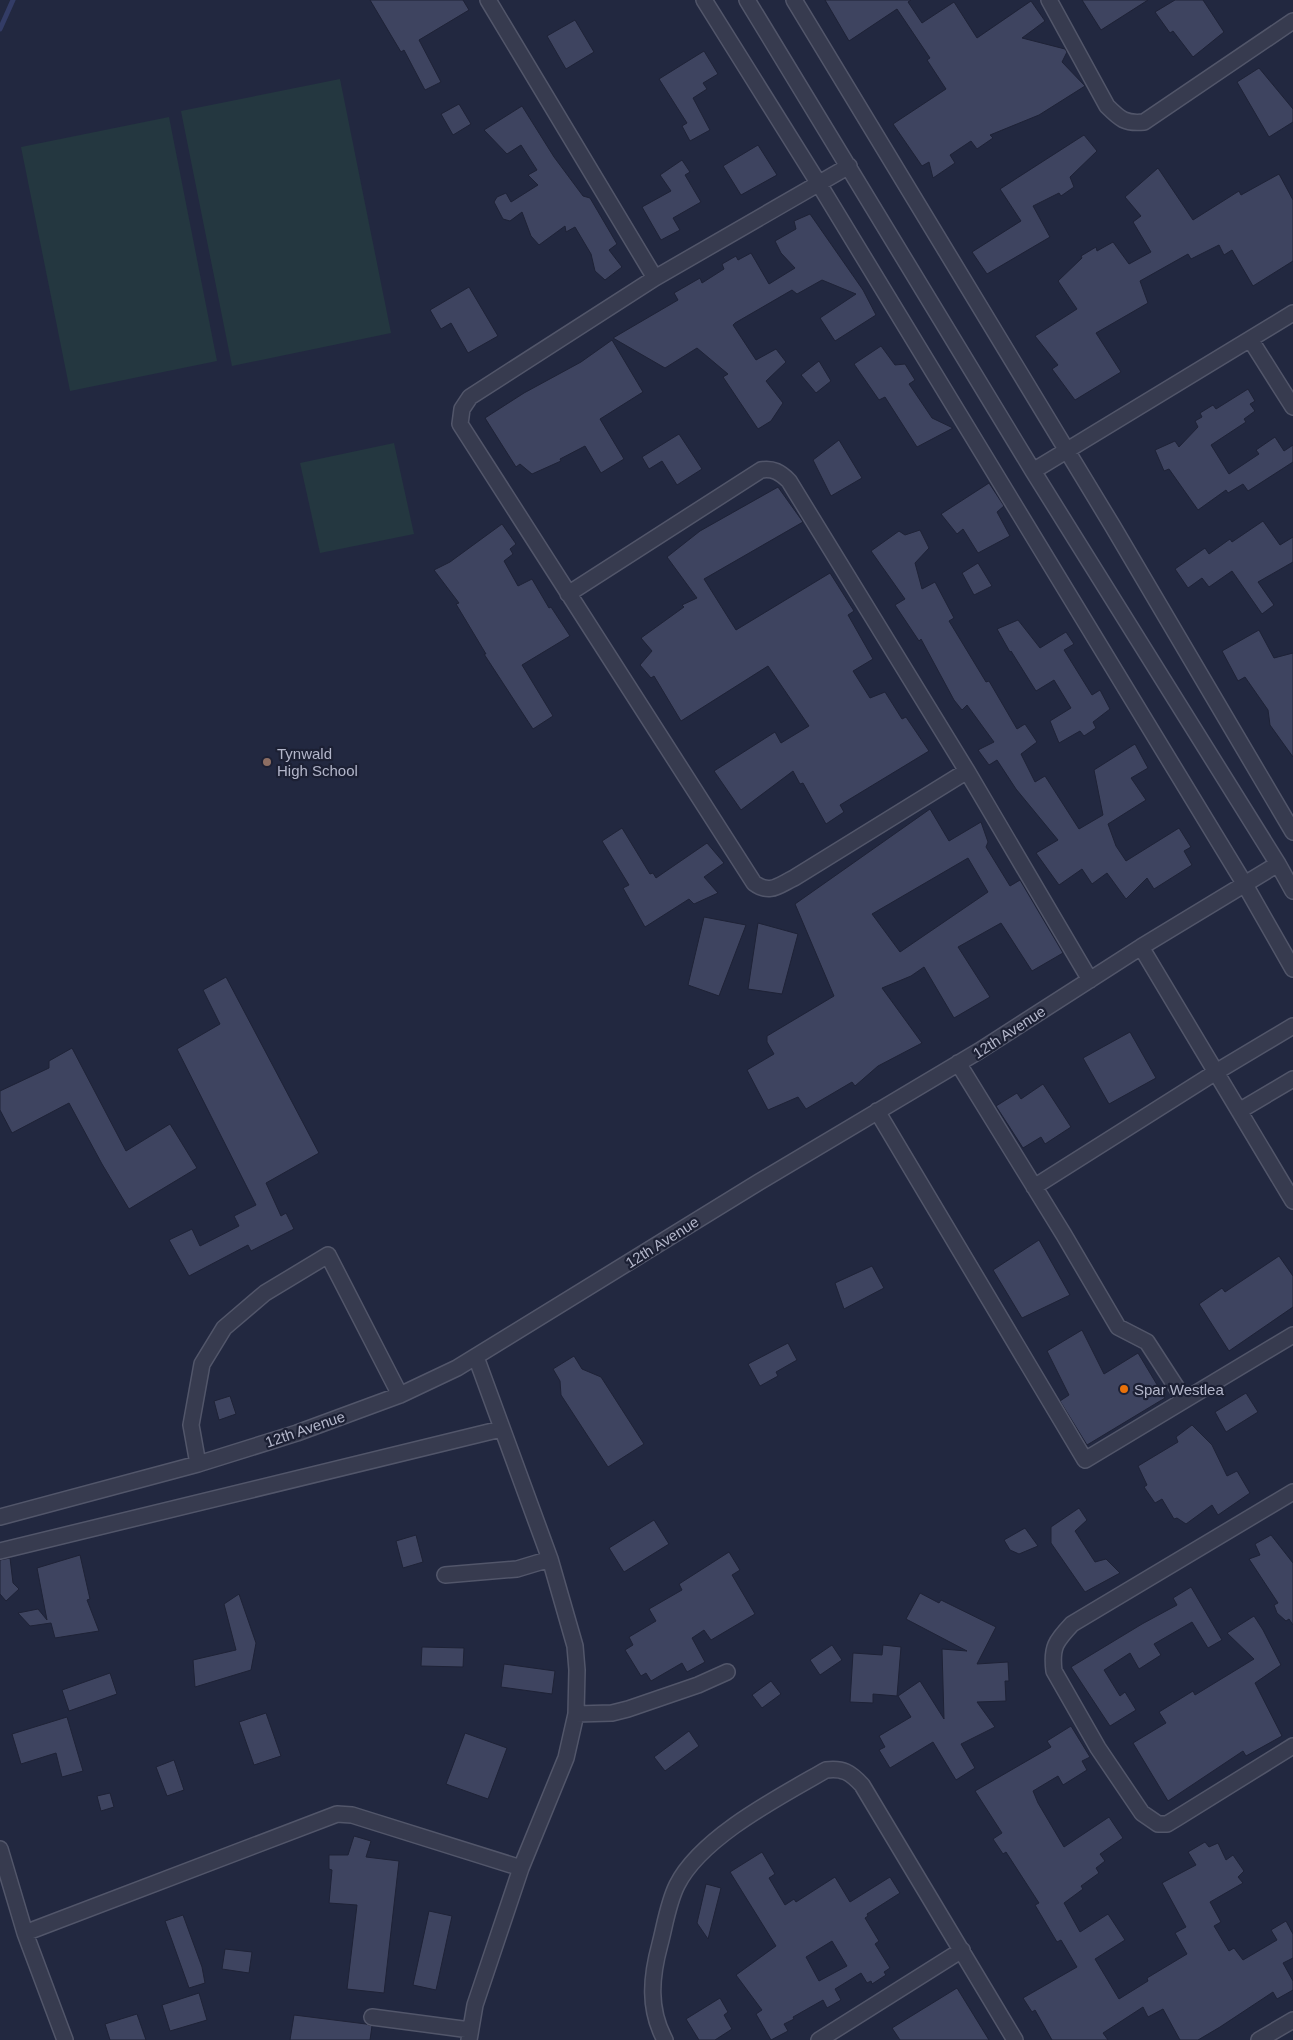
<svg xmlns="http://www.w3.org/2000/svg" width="1293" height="2040" viewBox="0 0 1293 2040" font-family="Arial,sans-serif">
<rect width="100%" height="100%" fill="#222840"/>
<!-- green -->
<path fill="#243740" d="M340,79l51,254 -159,33 -51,-255z
M169,117l48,244 -147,30 -49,-244z
M394,443l20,91 -94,19 -20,-90z"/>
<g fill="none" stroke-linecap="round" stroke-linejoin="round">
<!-- stream -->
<path stroke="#333c66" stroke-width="5" d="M0,29l13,-29"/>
</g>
<!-- building -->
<path fill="#3e4460" stroke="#1e2236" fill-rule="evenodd" d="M370,0h93l6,10 -50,30 22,42 -16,8 -21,-40 -3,2z
M825,0h86l-3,2 14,21 32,-21 23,36 54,-37 14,20 -23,17 43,11 2,3 -5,10 23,24 -46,29 -49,20 3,3 -16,11 -6,-8 -21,14 5,8 -22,15 -4,-16 -7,4 -29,-42 53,-35 -19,-29 3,-2 -33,-49 -48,32z
M1082,0h66l-47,30z
M1175,0h28l21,32 -31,25 -20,-26 -3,2 -15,-21z
M575,20l19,32 -28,17 -19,-33z
M704,51l14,23 -15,9 4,6 -14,9 17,32 -20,11 -8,-15 5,-3 -28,-44z
M1259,68l34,41v13l-24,15 -32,-55z
M459,104l12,20 -18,11 -12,-21z
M522,106l32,51 29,39 7,2 27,46 -8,6 13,17 -17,13 -10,-9 -4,-17 -16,-27 -9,5 -1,-6 -26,19 -8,-9 -9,-24 -12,9 -7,-2 -9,-17 3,-5 9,-4 5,9 27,-17 -10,-10 9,-5 -16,-25 -14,9 -23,-24z
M1084,135l13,16 -27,26 4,10 -13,9 -2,-3 -26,13 17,31 -63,37 -15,-22 49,-31 -21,-32z
M758,145l19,30 -36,20 -18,-29z
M682,160l8,12 -5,3 16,27 -28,16 7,12 -19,10 -19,-33 29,-16 -11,-16z
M1158,168l35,52 46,-29 2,4 38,-21 14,26v61l-40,25 -21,-36 -8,5 -5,-10 -28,14 -3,-5 -48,27 8,22 -52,30 25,39 -46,28 -23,-31 6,-4 -23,-29 42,-27 -19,-28 24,-23 -1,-2 15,-9 1,4 16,-9 16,22 22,-12 -18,-30 8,-6 -16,-19z
M810,214l53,76 13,25 -41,26 -15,-23 36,-24 -34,-14 -25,14 -5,-4 -57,33 -2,2 23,35 20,-11 10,13 -20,19 17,22 -12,18 -13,8 -35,-52 5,-3 -31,-26 -32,20 -52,-30 65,-38 -4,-7 26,-15 2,5 22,-14 -2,-5 14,-8 2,4 13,-7 18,31 26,-16 -14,-15 -6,-12 21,-12 -2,-8z
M469,287l29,49 -30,17 -17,-30 -10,6 -11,-19z
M612,340l31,52 -43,27 24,40 -23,14 -16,-27 -25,13 1,2 -29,13 -12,-10 -4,3 -31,-49 39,-25 57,-31z
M881,346l14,19 10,-1 10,16 -6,4 23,34 21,10 -36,19 -32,-50 -6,3 -25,-36z
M819,361l12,20 -15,12 -15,-18z
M1248,389l7,12 -5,3 5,7 -11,8 2,3 -35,23 18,29 30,-20 -3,-4 19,-13 9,14 9,-6v17l-45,29 -5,-7 -15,9 -2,-3 -28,20 -29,-41 -5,2 -9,-21 20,-9 4,6 19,-20 -3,-6 7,-4 -2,-4 13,-8 3,4z
M679,434l23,35 -25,16 -15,-24 -13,8 -7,-12z
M839,440l23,38 -31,18 -18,-36z
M989,483l15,23 -7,6 13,24 -32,17 -15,-24 -6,5 -16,-20z
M778,487l25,35 -99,57 32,51 94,-57 24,38 -6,4 25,44 -20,12 17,27 15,-6 17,27 4,-2 23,34 -89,54 4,7 -18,12 -23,-41 -3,1 -7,-13 -52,39 -27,-39 61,-39 6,11 28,-17 -41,-60 -87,55 -27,-45 -3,2 -11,-13 12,-14 -11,-13 43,-31 -2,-2 15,-7 -30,-41 33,-26z
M1263,521l17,24 13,-8v25l-35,20 16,23 -12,9 -30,-43 -23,16 -7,-9 -14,10 -13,-19 30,-21 4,6 21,-15 2,3z
M502,524l14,20 -6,5 3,5 -9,7 14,25 14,-7 17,29 2,-1 19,29 -48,29 31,51 -20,13 -49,-75h2l-30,-50 3,-1 -25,-33 16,-8z
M920,530l9,18 -14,15 7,26 13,-7 19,36 -5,3 37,61 3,-1 28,48 8,-5 12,18 -16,12 14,28 10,-6 34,53 24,-14 -9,-45 41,-26 13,24 -17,10 15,22 -38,24 8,22 10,15 53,-33 12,19 -7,4 8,14 -38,24 -7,-11 -21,21 -19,-26 -15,11 -10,-15 -23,16 -23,-32 22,-13 -42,-51 -19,-29 -8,5 -11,-15 16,-8 -27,-37 -5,5 -8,-10 -33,-61 -2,2 -24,-36 10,-6 -34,-48 28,-20 6,4z
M978,563l14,23 -18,9 -12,-22z
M1018,620l22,28 26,-16 8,12 -10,6 28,45 8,-5 10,19 -17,13 3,6 -12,8 -4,-5 -21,12 -9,-22 21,-13 -17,-28 -18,11 -25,-40 -1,1 -13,-23z
M1259,630l15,28 19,-5v104l-23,-32 -2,-15 -23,-33 -7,4 -16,-30z
M930,809l19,32 32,-19 7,20 -2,5 24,39 10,-6 43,73 -31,18 -31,-48 -43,24 32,50 -36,21 -30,-51 -13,9 -29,12 40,55 -44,23 -23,20 -3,-4 -46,27 -8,-12 -30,13 -21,-40 27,-16 -7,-12v-6l67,-40 -39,-92zM968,858l20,34 -88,60 -28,-38z
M622,828l28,46 3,-1 3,5 51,-35 17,20 -20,14 14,16 -24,11 -5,-5 -44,28 -22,-39 6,-3 -27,-44z
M704,917l42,8 -27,71 -31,-11z
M758,923l40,11 -16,60 -34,-5z
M226,977l93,176 -53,30 15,33 5,-3 8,16 -43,22 -3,-6 -59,31 -20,-36 23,-11 8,17 39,-20 -5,-10 22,-11 -79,-156 43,-25 -17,-34z
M1130,1032l26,46 -47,26 -26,-46z
M72,1048l54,103 44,-27 27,44 -68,41 -27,-45 -33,-61 -57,30 -12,-23v-19l49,-23v-7z
M1043,1084l28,43 -26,17 -4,-7 -18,11 -27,-42 21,-13 4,6z
M1039,1240l31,55 -48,23 -29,-48z
M1279,1256l14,20v31l-64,44 -30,-47 23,-16 3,4z
M872,1266l12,22 -40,21 -9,-26z
M1082,1330l22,44 34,-21 27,45 -78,47 -27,-44 9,-6 -22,-44z
M788,1343l9,17 -21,12 2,4 -18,10 -12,-22z
M574,1356l8,13 19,8 43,67 -36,23 -47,-72 -1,-14 -7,-12z
M1246,1393l12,19 -32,20 -11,-20z
M230,1396l6,18 -17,6 -5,-19z
M1192,1425l20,20 15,31 10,-5 13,22 -32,22 -6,-10 -26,19 -9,-6 -3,1 -12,-20 -7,4 -11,-16 3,-2 -9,-19 40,-24 -2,-5z
M1079,1508l8,12 -12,11 20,31 11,-3 14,14 -35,19 -34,-49v-16z
M654,1520l15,24 -45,28 -15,-24z
M1025,1528l13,18 -19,8 -9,-4 -6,-10z
M416,1535l7,27 -20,6 -7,-27z
M1271,1535l22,28v62l-4,-6 -3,2 -9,-8 -3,-8 4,-2 -29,-44 11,-4 -5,-11z
M729,1552l11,18 -8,5 23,39 -44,26 -7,-10 -12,8 13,24 -18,10 -5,-9 -31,18 -5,-8 -5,3 -16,-26 8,-5 -4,-8 27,-16 -7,-12 33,-19 -3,-6z
M80,1555l10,44 -3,1 12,31 -44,7 -4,-15 -21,3 -12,-13 20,-4 9,11 -10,-52z
M10,1558l3,25 6,6 -13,12 -6,-7v-34z
M1191,1587l31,53 -14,8 -16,-26 -38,22 7,11 -22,14 -9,-16 -26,17 16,26 5,-4 11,18 -26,16 -39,-59 71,-43 35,-19 -4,-7z
M920,1593l19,10 2,-3 55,27 -19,37 31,-2 1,19h-4l1,20 -29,1 18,25 -34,17 14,24 -19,12 -23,-38 -43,26 -11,-18 6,-3 -6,-11 32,-19 -13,-21 22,-15 24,38 -2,-70 25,2 -61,-32z
M239,1594l17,49 -5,27 -56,17 -2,-27 43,-10 -12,-46z
M1254,1616l9,14 18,35 -26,18 27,53 -36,20 -3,-5 -75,50 -35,-58 33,-20 -7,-11 34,-21 2,4 59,-36 -27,-26z
M832,1645l10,15 -22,15 -10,-15z
M883,1645l18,2 -4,49 -24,-2v9l-23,-1 3,-49 29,2z
M422,1647l42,1 -1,19 -42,-1z
M504,1664l51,7 -3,23 -51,-7z
M110,1673l7,21 -48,17 -7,-21z
M771,1681l10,13 -19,14 -10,-13z
M266,1713l15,43 -27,9 -15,-43z
M67,1717l16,54 -21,6 -6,-24 -35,11 -9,-30z
M1071,1726l19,31 -8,4 5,9 -24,15 -5,-9 -25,15 5,12 26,44 45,-30 14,21 -23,16 5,7 -9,7 3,5 -18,13 2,3 -19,14 16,29 28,-18 17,26 -30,19 24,40 29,-18 -1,-3 40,-24 -12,-21 11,-6 -24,-44 34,-18 -8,-13 17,-10 4,5 9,-4 8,17 7,-5 11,16 -6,6 5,6 -33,19 11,20 -7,4 15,25 5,-3 9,12 34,-20 -6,-10 15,-9 7,13v24l-10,5 10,18v9l-16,9 -4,-7 -53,35 -22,13h-18l-17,-31 -15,8 -5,-10 -40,26 5,7h-56l-17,-30 -3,2 -9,-14 54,-31 -16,-27 -4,2 -22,-37 4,-2 -33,-51 -3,2 -10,-15 9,-6 -27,-42 76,-44 -4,-6z
M689,1731l10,15 -34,25 -11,-14z
M465,1733l42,15 -19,51 -42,-15z
M174,1760l10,30 -17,6 -11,-29z
M110,1793l4,14 -13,4 -4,-15z
M354,1836l17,5 -5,16 33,4 -15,132 -37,-4 10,-84 -28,-2 3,-33 -3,-1v-14h19z
M762,1852l13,22 -6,4 16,27 9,-6 2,3 39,-25 15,25 40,-25 10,16 -33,21 1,2 -3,2 14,23 -4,3 15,24 -6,4 2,3 -14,9 -1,-3 -4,2 -6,-10 -26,16 6,11 -14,8 -4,-8 -30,17 1,2 -10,5 4,7 -17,9 -15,-26 6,-4 -26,-35 40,-29 -46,-74zM832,1941l15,25 -28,15 -13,-24z
M706,1884l15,4 -13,51 -11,-16z
M429,1911l23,5 -16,74 -23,-5z
M183,1915l19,52 3,16 -16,5 -24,-67z
M225,1949l27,3 -3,21 -27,-4z
M957,1988l32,52h-89l-8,-12z
M199,1993l8,27 -37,11 -8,-26z
M720,1998l8,14 -4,3 8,14 -17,11h-16l-13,-21z
M137,2014l9,26h-36l-5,-16z
M294,2015l72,9 6,2 -2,14h-80z"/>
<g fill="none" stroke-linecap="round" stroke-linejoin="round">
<!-- minor casing -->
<g stroke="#52566a" stroke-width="18">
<path id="minor" d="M488,0l167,278
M704,0l115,184 425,699 49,86
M747,0l286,471 245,393 15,27
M794,0l318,525 181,307
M1049,0l58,106c13,13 18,18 37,16l149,-101
M849,166l-194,112 -185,119 -8,12 -2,15 294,459c16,12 25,2 40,-5l173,-107
M1250,339l43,68
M1033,471l260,-158
M568,594l193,-124c12,-2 19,2 28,11l178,290 123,209
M1141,947l152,254
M958,1063l106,172 54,92 29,15 37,57
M877,1111l208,349 208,-125
M1239,1111l54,-32
M1034,1187l182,-115 77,-46
M198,1464l-7,-39 11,-61 22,-36 41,-35 63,-38 72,140
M1293,1492l-221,132c-16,17 -21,23 -18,47l44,77 44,65 16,11h9l10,-6 116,-72
M0,1517l198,-53 99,-31 103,-38 57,-27 302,-186 220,-131 162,-104 137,-83
M0,1551l501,-122
M445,1575l72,-6 33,-10
M576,1714l36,-1 16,-4 70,-24 29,-13
M0,1849l25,84 40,107
M25,1933l312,-119 15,1 169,53
M372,2017l98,13
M469,2040l6,-35 46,-137 45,-110 10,-44 1,-44 -2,-24 -25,-87 -74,-202
M665,2040c-17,-31 -14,-63 -5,-96 5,-19 8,-41 17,-59 24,-48 102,-88 149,-115 17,-2 24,2 36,15l153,255
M819,2040l143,-90
M1259,2040l34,-20"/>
</g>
<!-- minor -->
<use href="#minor" stroke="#373b4f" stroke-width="15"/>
</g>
<!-- markers -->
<circle fill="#8d6e63" stroke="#1c2034" stroke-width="2" cx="267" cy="762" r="5"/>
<circle fill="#e8710a" stroke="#1c2034" stroke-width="2" cx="1124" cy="1389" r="5"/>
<g text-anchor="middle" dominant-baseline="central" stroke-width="4.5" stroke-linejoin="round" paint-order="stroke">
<!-- poi labels -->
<g font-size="15" fill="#b3b6ca" stroke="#1c2034" text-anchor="start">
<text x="277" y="753">Tynwald<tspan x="277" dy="17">High School</tspan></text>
<text x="1134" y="1389">Spar Westlea</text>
</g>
<!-- street labels -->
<g font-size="15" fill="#b3b6ca" stroke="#1c2034">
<text transform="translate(1009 1032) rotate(-33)">12th Avenue</text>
<text transform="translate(662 1242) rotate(-32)">12th Avenue</text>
<text transform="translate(305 1429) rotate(-19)">12th Avenue</text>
</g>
</g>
</svg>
